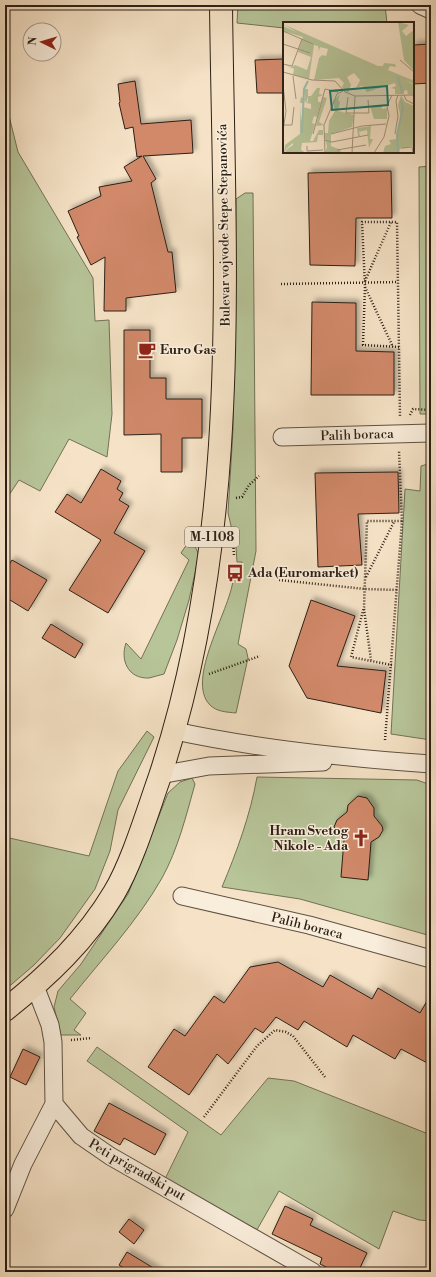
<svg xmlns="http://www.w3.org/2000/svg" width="436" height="1277" viewBox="0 0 436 1277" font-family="'Libre Bodoni',serif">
<defs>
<filter id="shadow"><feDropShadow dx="3.5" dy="-3.5" stdDeviation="2" flood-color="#0004"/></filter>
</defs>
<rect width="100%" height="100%" fill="#f6e3c7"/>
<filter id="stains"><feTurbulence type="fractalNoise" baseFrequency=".005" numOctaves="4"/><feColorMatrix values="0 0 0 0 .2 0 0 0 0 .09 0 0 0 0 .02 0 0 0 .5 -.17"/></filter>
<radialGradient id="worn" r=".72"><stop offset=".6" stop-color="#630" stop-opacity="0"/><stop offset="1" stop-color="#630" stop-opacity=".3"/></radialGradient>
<!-- green -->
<path fill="#b7c599" stroke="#727257" d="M238,5h147l2,18h-103v5l-47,-5z
M5,100l13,52 75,126 2,43 14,-1 3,94 -5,43 -38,-18 -29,52 -21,-11 -14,21z
M431,166v248h-11l-1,-247z
M245,193h8l3,358 -18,93 8,5 2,9 -12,55c-9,-1 -19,-1 -26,-8 -25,-25 20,-95 23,-125l7,-1 2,-17h-5l-1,-15 -8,-34 5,-83 3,-231z
M431,461v279l-40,-6 14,-245 15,2 1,-25 7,-2z
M189,541l4,1 6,13 -10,45 -12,40 -13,34c-5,1 -10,3 -15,4 -21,1 -29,-18 -23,-35l15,16 48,-99 -8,-7z
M147,731l7,6 -36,73 -8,41 -15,38 -35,49 -26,27 -29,25v-153l84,19 29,-85z
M257,777l160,3 14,5v151l-131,-37 -78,-12c15,-36 28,-71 35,-110z
M192,778l3,6c-9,32 -17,65 -33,94 -25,44 -61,82 -92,121l16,14 -12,17 7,5h-20l-7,-28 4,-16 23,-27 47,-70 40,-101 12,-11z
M97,1047l124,88 47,-57 26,3 137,54v86l-12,-1 -26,-9 -14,38 -100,-58 -25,44 -89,-56 23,-47 -101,-71z"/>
<!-- building -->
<path fill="#d1896b" stroke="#2c2015" filter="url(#shadow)" d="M431,44v39l-18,1v-39z
M284,59v34h-27l-2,-33z
M135,81l6,43 50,-4 2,33 -50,3 13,23 -5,4 17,69h4l4,40 -50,6v13h-22l1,-54 -14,8 -14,-28 2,-1 -11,-25 33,-15 -2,-9 33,-6 -8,-14 18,-11 -5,1 -4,-30 -8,2 -6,-26 1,-1 -2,-18z
M391,171l1,47h-36l-1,48 -45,-1 -2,-92z
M312,302l44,1v48l38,1v43h-83z
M124,330h26v48h16v21h36v39h-20v34h-21v-38l-37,1z
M101,469l20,12 -4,8 6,4 -4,7 10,6 -15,27 31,18 -37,62 -39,-23 32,-50 -46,-28 12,-18 14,9z
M398,472l1,41 -41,1 4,51 -44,2 -3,-94z
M12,560l35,20 -19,31 -23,-14v-26z
M311,600l44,16 -18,50 49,5 -5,42 -74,-15 -18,-32z
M51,624l32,20 -8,14 -33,-20z
M358,796l9,2 7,10v8l8,10 1,4 -4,7 -8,5 -3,38 -27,-3 3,-37 -10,-13 3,-7 10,-8 1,-7z
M278,962l45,25 7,-12 42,24 6,-11 42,25 11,-19v71l-30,-16 -6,10 -42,-24 -6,12 -43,-26 -6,9 -22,-13 -13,16 -8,-5 -27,36 -11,-10 -28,41 -41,-28 26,-38 11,7 29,-40 10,7 26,-36z
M23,1049l17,8 -14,28 -16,-8z
M109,1103l57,31 -11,21 -31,-17 -4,7 -26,-14z
M285,1206l28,13 -3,6 57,28 -9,19h-22l-16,-8 2,-6 -50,-24z
M129,1219l15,11 -10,14 -15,-12z
M127,1252l33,20h-30l-11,-7z"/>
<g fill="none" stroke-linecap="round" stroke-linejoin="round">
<!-- street casing -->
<g stroke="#5e5142" stroke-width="19">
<path id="street" d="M420,5l11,5
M282,437l149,-4
M175,731c84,18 170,27 256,33
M160,775l49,-9 114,-4
M182,896l127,29 122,34
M35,986l15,39 3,17 1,62 27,32 29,20 203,116
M5,1209l18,-45 31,-60"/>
</g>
<!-- primary casing -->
<g stroke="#2c2015" stroke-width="24">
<path id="primary" d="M5,1010c43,-34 81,-70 109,-117 18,-30 33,-80 45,-114 84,-250 65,-515 62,-774"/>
</g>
<!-- path -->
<path stroke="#2c2015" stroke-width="2.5" stroke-dasharray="1 2" stroke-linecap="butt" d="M365,281l26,-59
M281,284l117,-2
M365,287l28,60
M399,347l-36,-2 2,-59 -3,-64h35c1,65 2,130 3,195
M410,415l3,-6 18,1
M236,498l6,-1 7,-12 10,-9
M233,539l1,17
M366,577l28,-55
M279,580l86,9 33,1
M364,609l7,51
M392,665l-41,-8 13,-50 3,-86h35
M209,674l51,-18
M385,740l17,-219 -3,-70
M71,1040l21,-2
M204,1117l53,-71 18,-16 11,2 7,4 32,41"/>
<!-- street -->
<use href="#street" stroke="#f9eddb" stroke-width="17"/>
<!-- primary -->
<use href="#primary" stroke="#f6e3c7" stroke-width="22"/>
</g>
<!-- icons -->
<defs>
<g id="cafe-bare" transform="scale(1.38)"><path d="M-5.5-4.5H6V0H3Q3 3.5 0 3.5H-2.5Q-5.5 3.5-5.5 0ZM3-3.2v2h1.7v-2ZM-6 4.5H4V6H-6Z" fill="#8f2418" stroke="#f9eddb" stroke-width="2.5" paint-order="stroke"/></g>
<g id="bus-bare" transform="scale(1.38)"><path d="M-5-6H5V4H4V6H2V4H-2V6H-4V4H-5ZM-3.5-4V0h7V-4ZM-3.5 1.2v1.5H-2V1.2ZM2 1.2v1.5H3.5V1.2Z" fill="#8f2418" stroke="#f9eddb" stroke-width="2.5" paint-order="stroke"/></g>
<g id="church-bare" transform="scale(1.38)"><path d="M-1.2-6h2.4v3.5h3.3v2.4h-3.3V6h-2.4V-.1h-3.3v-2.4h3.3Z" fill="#8f2418" stroke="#f9eddb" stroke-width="2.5" paint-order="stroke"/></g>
</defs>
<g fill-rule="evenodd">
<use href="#cafe-bare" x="147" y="350"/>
<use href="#bus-bare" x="235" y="573"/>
<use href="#church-bare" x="361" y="838"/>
</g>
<g text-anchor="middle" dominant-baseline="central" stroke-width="3" stroke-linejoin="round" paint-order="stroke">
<!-- shield labels -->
<rect fill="#f9eddb" stroke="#6a5e50" stroke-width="1" x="185" y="527" width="54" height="20" rx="3"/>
<g font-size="12" font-weight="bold" fill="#2c2015">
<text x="212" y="537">M-I 108</text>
</g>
<!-- street labels -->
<g font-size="13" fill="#2c2015" stroke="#f9eddb">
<text transform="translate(224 225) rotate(-91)">Bulevar vojvode Stepe Stepanovića</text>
<text transform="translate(357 435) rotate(-2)">Palih boraca</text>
<text transform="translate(307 926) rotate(14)">Palih boraca</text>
<text transform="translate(137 1170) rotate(30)">Peti prigradski put</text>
</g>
<!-- poi labels -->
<g font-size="13" font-weight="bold" fill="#2c2015" stroke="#f9eddb" text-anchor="start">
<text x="160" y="350">Euro Gas</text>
<text x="248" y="573">Ada (Euromarket)</text>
<text x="348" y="831" text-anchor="end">Hram Svetog<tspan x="348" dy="15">Nikole - Ada</tspan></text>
</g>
</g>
<!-- overview -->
<g transform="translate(283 22)">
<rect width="131" height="131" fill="#f6e3c7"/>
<path d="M115,0l11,3 -7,6 4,5 8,-6v41l-10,-11zM0,2l95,42h5l1,-3 11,1 1,3 -6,-1 -2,4 24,10 2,-3v7l-114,-50zM0,4l120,53 11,6v10l-6,-1 -1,-4 -3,1v3h-9v-5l-4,-1 5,-2 -1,-3 -28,9 -5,-6 -6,2 4,-8 -6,-7 -7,4 4,8 -3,8 -9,-9 3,3 2,-4 -5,-5 -25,2 5,-22 3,-3 4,1 2,-7 -8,-2 -1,4 -1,-5 -4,-1 -5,34 -16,-4 1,-6 -11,-5 8,3 4,-2 12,5 4,-13 -13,-5 5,-15 -20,-6zM34,66h3l-1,6 4,1 -5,2v5h3l-4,15 -3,-1 -2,7 3,1 -5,17h3l6,-11h4v5h-5l-1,7 -15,1 -1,7 5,3h-21l2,-4 6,-4v-2l-6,5 -3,5 1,-8 15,-11v-28l1,16 2,-15 8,2v-5l-4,-1 1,-3v-4l-2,8 -1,-5 -1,4h-4l1,-6 4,2 -1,-10h4v7h3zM57,72l-2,6 2,2 -2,9 16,4 -2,12 -21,7v12l10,4 -1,3h-15l2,-6 -3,-14h4l1,-12 6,-10 -2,-9zM118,73l4,7 9,4v42l-2,-2 -12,3 -1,4h-16l2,-7 6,-2 -2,-4 8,-1 4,-22 -3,-12zM40,75l4,1 -8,24 5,3 -8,1zM98,83l1,4 5,-1v11h-13l-4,-13zM88,104l-1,13h3l-4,9 -2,-18 -8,2 1,4h-2l-1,-8z" fill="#b7c599"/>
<path fill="none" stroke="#9dbeb2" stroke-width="2" d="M114,54l5,14 -1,3M19,111l2,-44 4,-8M115,131l-1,-18 6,-28 -2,-7"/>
<path fill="none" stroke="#a59580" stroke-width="1" d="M0,9l30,13M0,22l27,9M117,38l14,12M0,42l9,2 10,-27M0,50l29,8 23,1 10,11 10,4 59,-1M10,54l3,23M0,63l3,26 -3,20M121,73l2,5 8,4M65,75l-2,16h23l-1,-13M0,103h9l2,-18M30,112l12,-45 13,3M48,112l31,-8 24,-2M112,112l3,-18 -2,-15 2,-6M41,118l8,2 36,-7M24,124v5l16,-1M119,126l10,-1 1,6M54,128l29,-5M42,131l-1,-28 13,-31 6,-3M69,131l3,-57M91,131l10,-16 5,-21 -2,-10 5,-11"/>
<path fill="#0f766e" fill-opacity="0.15" stroke="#0f766e" stroke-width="2" d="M104,64l1,19 -56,5 -2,-19z"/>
<rect width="131" height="131" fill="none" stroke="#2c2015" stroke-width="2"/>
</g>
<!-- margin -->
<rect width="436" height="1277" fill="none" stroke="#f6e3c7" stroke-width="20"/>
<rect x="6" y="6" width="424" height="1265" fill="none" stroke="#2c2015" stroke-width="2"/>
<rect x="10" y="10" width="416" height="1257" fill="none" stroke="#2c2015"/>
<!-- north arrow -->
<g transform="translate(42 42) rotate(275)"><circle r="19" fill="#f9eddb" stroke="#a79b8c"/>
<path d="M0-3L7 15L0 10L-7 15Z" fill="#8f2418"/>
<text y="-6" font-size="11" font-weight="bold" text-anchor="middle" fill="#2c2015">N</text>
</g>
<rect width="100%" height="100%" filter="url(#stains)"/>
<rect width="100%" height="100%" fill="url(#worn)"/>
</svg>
